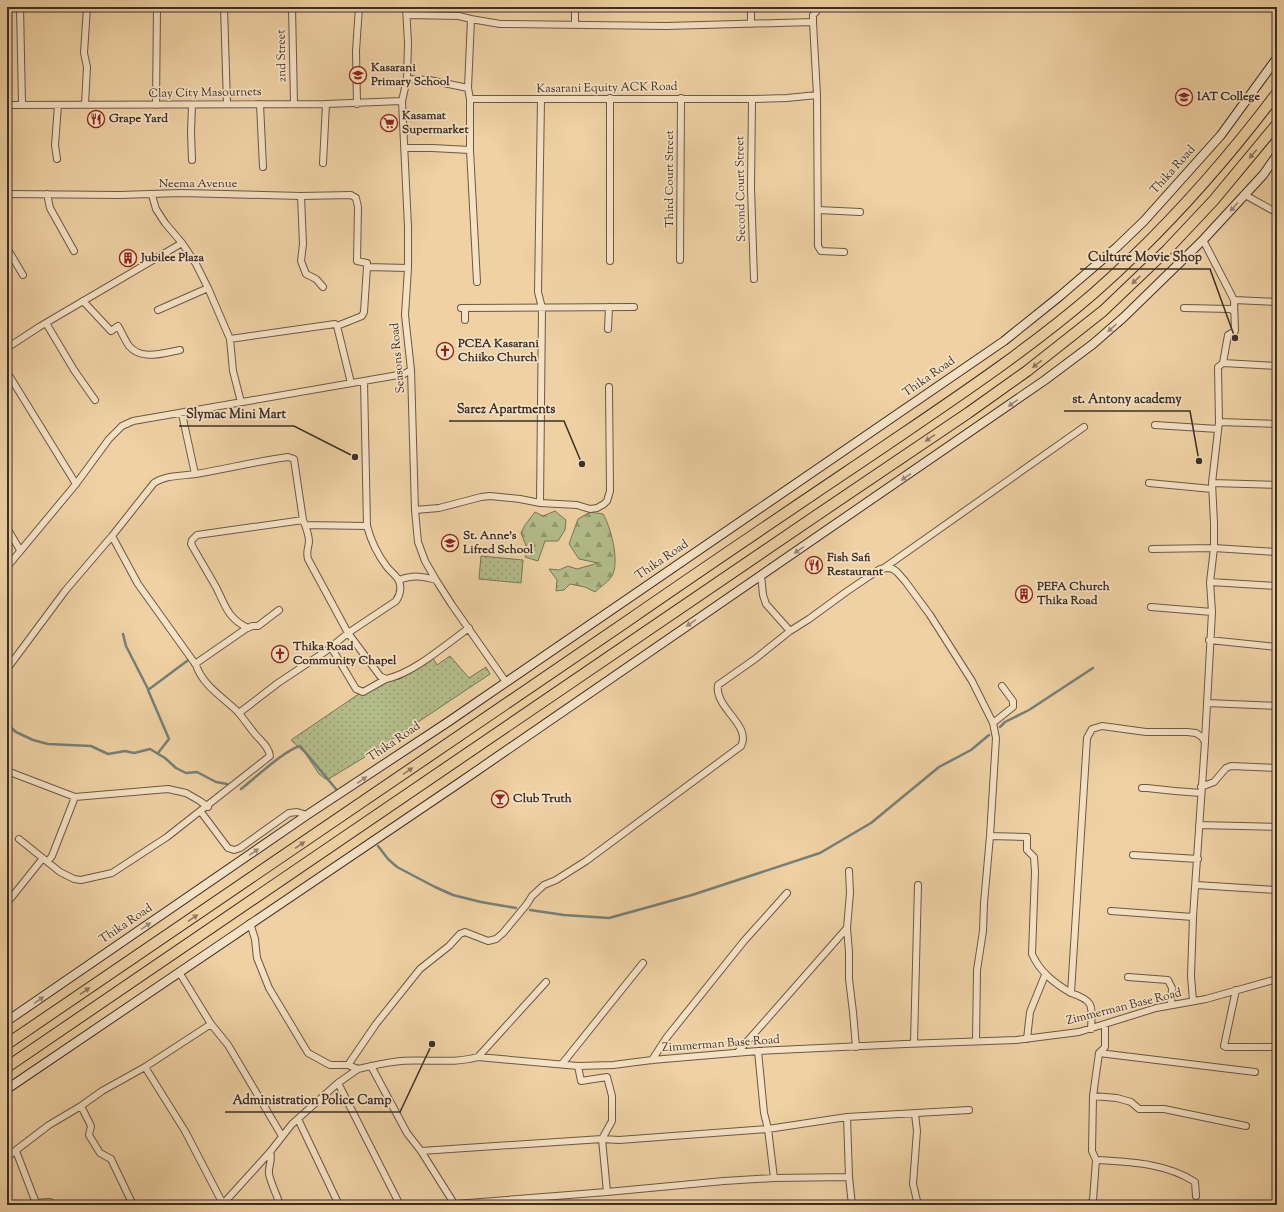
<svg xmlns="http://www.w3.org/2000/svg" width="1284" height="1212" viewBox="0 0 1284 1212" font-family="'Sorts Mill Goudy',serif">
<defs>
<pattern id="grass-dots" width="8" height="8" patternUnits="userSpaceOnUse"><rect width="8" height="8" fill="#b3bd8a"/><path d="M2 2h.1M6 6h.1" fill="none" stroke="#939a71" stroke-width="1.8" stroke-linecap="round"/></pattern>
<pattern id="forest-firs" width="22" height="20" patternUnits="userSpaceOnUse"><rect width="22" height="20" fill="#b3bd8a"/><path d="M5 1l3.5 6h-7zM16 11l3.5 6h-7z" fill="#939a71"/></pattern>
</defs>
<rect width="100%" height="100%" fill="#efd1a4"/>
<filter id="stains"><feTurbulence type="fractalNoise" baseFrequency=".005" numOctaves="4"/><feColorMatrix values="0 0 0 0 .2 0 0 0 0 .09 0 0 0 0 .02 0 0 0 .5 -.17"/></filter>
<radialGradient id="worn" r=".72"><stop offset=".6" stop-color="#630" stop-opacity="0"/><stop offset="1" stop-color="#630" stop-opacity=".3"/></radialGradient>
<!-- grass -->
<path fill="url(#grass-dots)" stroke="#787659" d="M481,556l42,4 -2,23 -42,-4z
M450,656l19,22 17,-11 4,7 -117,78 -46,28 -8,-6 -14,-21 -14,-13 84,-57 25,-4 33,-21 4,7z"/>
<!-- forest -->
<path fill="url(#forest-firs)" stroke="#787659" d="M555,511l11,9 -1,10 -7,11h-13l-7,20 -13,-4 3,-6 -7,-18 4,-8 10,-13 8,4z
M590,512l13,2c8,13 16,46 10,60 -3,7 -13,13 -18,18l-10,-5 -15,-3 -6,6 -8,1 1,-11 -8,-11 10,1 9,-4 9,3 21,-6 -19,-4 -10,-15 9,-25z"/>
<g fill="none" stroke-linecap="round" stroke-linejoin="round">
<!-- stream -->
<path stroke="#757f78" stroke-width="2.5" d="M123,634l3,12 22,43
M7,724l9,8 17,8 15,4 43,2 17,8 17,-3 9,2 16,-4 15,9 11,10 10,5 11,-1 19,10 11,2
M1000,727l5,-5 24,-12 64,-42
M158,753l11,-14 -21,-49 43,-32
M241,789c14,-11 44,-39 59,-43l36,43
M378,846l10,13 9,8 38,20 18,8 28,7 35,6
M530,910l34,5 45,3 83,-23 128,-42 51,-30 68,-56 32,-17 18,-15"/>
<!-- minor casing -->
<g stroke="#6a5847" stroke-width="8">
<path id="minor" d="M20,7l2,97
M224,7l3,97
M292,7l2,97
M406,7l2,36 -1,36 -5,22 6,126v41l-3,47 6,55 4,140 3,32 7,19 11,19 16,25 54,77
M575,7v17
M751,7v17
M816,7v5l-3,3v7l4,73 1,151 3,5 23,1
M407,15l52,1 12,3
M407,79l22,1 39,8 2,11h282l35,-1 30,-3
M468,88l3,-69 29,5 166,2 147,-4
M470,99v51
M752,99l-1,89 3,91
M85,104l2,-37 -3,-14 3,-46
M260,104l3,63
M357,104l-1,-53 3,-44
M7,105l319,-1 76,-3
M156,105l1,-98
M192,105l-1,27 1,28
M405,148h27l38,2 7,132
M57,159l-2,-14 3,-40
M323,163l3,-59
M7,194l113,1 61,-2 120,3 50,-1 5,3 2,9 -1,54 10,2v4
M47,194l3,14 24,43
M152,195l4,14 9,14 17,20 14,21 12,24 22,51 3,32 8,31
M1245,195l27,15 5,1
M301,196l2,48 -2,17 5,13 10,5 7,8
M818,210l42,2
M1203,240l31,60 43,2
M7,248l16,27
M680,260l1,-162
M610,261v-163
M367,267l41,1
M83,301l28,30 7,-5c4,7 7,14 11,20 13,15 34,7 51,4
M461,308l173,-1
M1184,308l47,1 3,3
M158,310l50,-22
M465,320v-12
M46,323l28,47 21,30
M337,326l14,57
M608,329l1,-22
M230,339l105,-15 2,2 25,-10 2,-4 3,-45
M7,348l32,-21 143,-84
M1223,363l54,3
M7,372l69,112
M182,414l13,60
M1219,422l58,2
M1155,425l63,4
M1149,483l63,6
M1212,483l65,2
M540,503l2,-195 -4,-16 3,-193
M415,510l24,-2 42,-11 9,-1 30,3 20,4 37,2 13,4 7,-1 7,-4 3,-3 3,-10 -1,-104
M303,520c3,7 6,15 6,22 -1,7 -3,10 -1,17l40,74 32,43 6,3c28,-6 59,-34 83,-51
M305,525l62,1
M7,528l13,22
M1152,549l62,-1 63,4
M7,567l69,-83 33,-45 13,-13 11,-5 271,-47 7,-4
M884,568l200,-141
M761,575l2,20 3,9 24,27 19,-12 37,-27 34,-23 8,-1 5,1 4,3 8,9 25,34 42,66 21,42 3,15 -6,98 -6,67 -1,28 -6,39 -1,72
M399,580c14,-5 23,-4 37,0
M1210,582l67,4
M1151,607l61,5
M1209,640l68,7
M331,647l25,42 7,3 23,-13
M195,664l52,-36
M7,669l58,-78 47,-55 42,-53c12,-8 28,-7 42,-9 30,-5 61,-13 92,-17l6,2 9,61 -106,15 -5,5 -1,4c8,14 17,29 25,43 9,18 12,32 32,41l4,-2h6l21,-16
M1207,703l70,3
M239,713l39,-30 48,-32 22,-18 48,-32c4,-6 6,-12 3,-20 -2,-5 -8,-9 -12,-14 -10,-13 -16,-26 -20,-41l-3,-145
M993,723l20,-16v-6l-11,-15
M1205,741l7,-129 -2,-30 4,-34v-25l-2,-40 7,-61 -1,-55 5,-4 5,-28 7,-4 -1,-31
M7,771l68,26 93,-8 18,4 14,8 8,6
M1201,787l13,-5 12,-14 5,-2 46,2
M1142,788h5l28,3 26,2
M201,812l27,36 6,2 6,-2 49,-35 8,-1 10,3
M1199,825l78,2
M990,836l37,1v13l7,7 1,15 -3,82c8,18 22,29 39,39
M19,839l41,33 14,7 7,1 31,-7 55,-36 103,-81c-1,-9 -9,-15 -15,-22 -6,-7 -11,-15 -17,-22 -15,-15 -35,-26 -42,-47l-58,-81 -26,-48
M1133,855l65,4
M48,861l4,-5 23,-59
M849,871l1,22 -3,35 2,24v27l4,33 3,35
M1196,885l81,5
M7,903l36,-45
M1111,911l82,6
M250,923l5,16 2,19 12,30 39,65 22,12h18l10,4c14,-3 29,-7 43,-8 26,-2 52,3 77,-4l100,9 35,-1 39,-5 106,-9 147,-7 111,-4 63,-8 77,-24 50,-9 71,-20
M179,972l32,52
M1128,977l40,3 4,8 -1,16
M1236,990l-12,56 2,1h51
M1091,1029c1,-23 4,-28 -20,-36l16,-255 5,-9 10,-3 44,6h41l9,1 6,4 3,5 -12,175 -2,59 2,25
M1027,1039l3,-27 15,-37
M914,1043l4,-158
M758,1051l6,62 4,16 79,-12 122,-7
M737,1053l110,-125
M1099,1053l156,19
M478,1057l68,-75
M652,1060l15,-23 77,-96 43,-48
M562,1064l81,-101
M348,1065l28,-41 44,-55 29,-23 11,-12 5,-2 23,9 8,-2 7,-6 24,-29 5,-8 12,-11 12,-5 30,-19 155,-115c11,-21 -27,-38 -23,-61l37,-26 35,-28
M371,1066l36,67 14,18 34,54
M578,1066l3,15 26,-4 5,19v25l-10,18 5,53
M145,1067l40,64 38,73
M338,1083l62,122
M1093,1096l24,2 14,4 8,7h25l82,17
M81,1106l10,20 -2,9 3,5 8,13 11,6 22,46
M915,1114l2,17 -4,53 5,21
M847,1117l2,60 3,28
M298,1119l41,86
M16,1151l20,52 14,-1 2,3
M421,1151l181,-12 17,1 149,-11 6,49
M270,1152c3,8 -2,14 -1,22 2,10 8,21 11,31
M7,1157l42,-32 32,-19 21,-15 43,-24 66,-43 17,21 54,91
M1096,1160c34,2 70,3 99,22l1,14
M455,1204l152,-12 117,-11 50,-3 75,-1
M222,1205l48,-53 22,-28 46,-41 20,-14
M1089,1205l4,-5 3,-40 -4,-9 1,-55 6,-43 6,-6v-22"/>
</g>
<!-- secondary casing -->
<g stroke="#3d2f28" stroke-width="10">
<path id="secondary" d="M7,1021l300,-206 141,-93 556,-381 56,-45 57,-49 27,-26 77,-86 56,-77
M7,1089l452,-306 586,-403 48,-36 31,-27 79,-77 60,-65 14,-20"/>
</g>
<!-- trunk casing -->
<g stroke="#3d2f28" stroke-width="12">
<path id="trunk" d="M7,1044l619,-422c85,-59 170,-116 256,-174 72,-49 146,-98 212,-155 68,-60 128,-127 183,-200
M7,1067l810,-552 151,-102 59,-42 76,-60 64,-61 47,-50 63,-76"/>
</g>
<!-- minor -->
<use href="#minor" stroke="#f5e1c4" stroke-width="6"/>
<!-- secondary -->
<use href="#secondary" stroke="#f5e1c4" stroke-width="8"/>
<!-- trunk -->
<use href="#trunk" stroke="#efd1a4" stroke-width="10"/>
</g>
<!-- one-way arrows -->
<defs><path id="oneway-solid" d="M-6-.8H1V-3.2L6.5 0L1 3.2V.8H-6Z"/></defs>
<g fill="#8d7860">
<use href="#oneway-solid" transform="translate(1253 154) rotate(130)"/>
<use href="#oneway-solid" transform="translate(1136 280) rotate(137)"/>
<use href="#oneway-solid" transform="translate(1037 364) rotate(142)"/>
<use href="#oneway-solid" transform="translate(930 438) rotate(146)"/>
<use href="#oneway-solid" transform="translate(408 771) rotate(-34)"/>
<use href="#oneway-solid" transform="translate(300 845) rotate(-34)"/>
<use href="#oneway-solid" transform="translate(193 918) rotate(-34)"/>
<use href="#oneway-solid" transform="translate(85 991) rotate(-34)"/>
</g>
<g fill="#998876">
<use href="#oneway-solid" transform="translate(1234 207) rotate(132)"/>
<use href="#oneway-solid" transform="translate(1112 328) rotate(139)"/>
<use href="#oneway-solid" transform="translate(1013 403) rotate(145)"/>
<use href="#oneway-solid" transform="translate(906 477) rotate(146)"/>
<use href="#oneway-solid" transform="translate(799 550) rotate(146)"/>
<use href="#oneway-solid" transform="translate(691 623) rotate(146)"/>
<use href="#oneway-solid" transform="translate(362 780) rotate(-34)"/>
<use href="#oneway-solid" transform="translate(254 852) rotate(-35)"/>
<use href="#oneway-solid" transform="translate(146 926) rotate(-34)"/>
<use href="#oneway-solid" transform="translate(39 1000) rotate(-34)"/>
</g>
<!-- icons -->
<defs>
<g id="school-ring" transform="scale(0.9)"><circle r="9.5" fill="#f5e1c4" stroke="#8f2418" stroke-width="1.5"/><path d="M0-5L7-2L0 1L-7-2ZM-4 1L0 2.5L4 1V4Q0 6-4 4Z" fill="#8f2418"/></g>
<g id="university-ring" transform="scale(0.9)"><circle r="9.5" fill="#f5e1c4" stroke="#8f2418" stroke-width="1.5"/><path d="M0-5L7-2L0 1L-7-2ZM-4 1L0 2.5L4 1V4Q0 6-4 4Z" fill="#8f2418"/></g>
<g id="restaurant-ring" transform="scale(0.9)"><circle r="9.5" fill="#f5e1c4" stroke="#8f2418" stroke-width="1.5"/><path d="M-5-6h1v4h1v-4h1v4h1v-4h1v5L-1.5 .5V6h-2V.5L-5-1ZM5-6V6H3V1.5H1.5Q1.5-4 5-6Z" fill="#8f2418"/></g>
<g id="supermarket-ring" transform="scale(0.9)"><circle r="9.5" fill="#f5e1c4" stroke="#8f2418" stroke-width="1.5"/><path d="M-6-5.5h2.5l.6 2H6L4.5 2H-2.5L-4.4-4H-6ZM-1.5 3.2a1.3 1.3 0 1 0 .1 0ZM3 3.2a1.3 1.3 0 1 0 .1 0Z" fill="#8f2418"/></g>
<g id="building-ring" transform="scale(0.9)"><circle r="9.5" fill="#f5e1c4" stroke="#8f2418" stroke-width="1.5"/><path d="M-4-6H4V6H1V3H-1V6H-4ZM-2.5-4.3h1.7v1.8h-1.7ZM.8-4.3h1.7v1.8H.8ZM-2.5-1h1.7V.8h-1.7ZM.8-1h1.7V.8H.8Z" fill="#8f2418"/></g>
<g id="church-ring" transform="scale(0.9)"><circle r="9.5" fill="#f5e1c4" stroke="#8f2418" stroke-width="1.5"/><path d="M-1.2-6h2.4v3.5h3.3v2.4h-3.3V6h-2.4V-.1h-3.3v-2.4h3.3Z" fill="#8f2418"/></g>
<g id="bar-ring" transform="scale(0.9)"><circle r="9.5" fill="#f5e1c4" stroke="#8f2418" stroke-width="1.5"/><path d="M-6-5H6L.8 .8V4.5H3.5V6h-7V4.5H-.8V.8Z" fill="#8f2418"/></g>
</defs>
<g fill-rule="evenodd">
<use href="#school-ring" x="358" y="75"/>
<use href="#university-ring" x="1184" y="97"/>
<use href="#restaurant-ring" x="96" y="119"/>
<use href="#supermarket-ring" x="389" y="123"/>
<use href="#building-ring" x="128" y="258"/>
<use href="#church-ring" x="445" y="351"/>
<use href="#school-ring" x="450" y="543"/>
<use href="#restaurant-ring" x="814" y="565"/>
<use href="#building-ring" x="1024" y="594"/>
<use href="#church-ring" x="280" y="654"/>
<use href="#bar-ring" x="500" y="799"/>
</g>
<g text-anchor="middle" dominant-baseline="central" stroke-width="3.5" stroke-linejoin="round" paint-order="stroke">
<!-- street labels -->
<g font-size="12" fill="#3d2f28" stroke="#f5e1c4">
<text transform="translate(282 56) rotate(-91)">2nd Street</text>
<text transform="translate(607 88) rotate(-1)">Kasarani Equity ACK Road</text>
<text transform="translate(205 93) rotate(-1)">Clay City Masournets</text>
<text transform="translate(1173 170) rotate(-48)">Thika Road</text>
<text transform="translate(670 179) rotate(-90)">Third Court Street</text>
<text x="198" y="184">Neema Avenue</text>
<text transform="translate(741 189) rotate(-91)">Second Court Street</text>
<text transform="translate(398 358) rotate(-95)">Seasons Road</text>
<text transform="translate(929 377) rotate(-35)">Thika Road</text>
<text transform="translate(662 560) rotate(-34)">Thika Road</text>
<text transform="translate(394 742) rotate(-34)">Thika Road</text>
<text transform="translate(126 924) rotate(-34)">Thika Road</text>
<text transform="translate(1124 1007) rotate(-14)">Zimmerman Base Road</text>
<text transform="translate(721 1044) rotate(-4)">Zimmerman Base Road</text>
</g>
<!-- poi labels -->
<g font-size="12" font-weight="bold" fill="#3d2f28" stroke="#f5e1c4" text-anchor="start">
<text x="371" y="68">Kasarani<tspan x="371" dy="14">Primary School</tspan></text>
<text x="1197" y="97">IAT College</text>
<text x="402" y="116">Kasamat<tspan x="402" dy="14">Supermarket</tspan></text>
<text x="109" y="119">Grape Yard</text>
<text x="141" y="258">Jubilee Plaza</text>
<text x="458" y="344">PCEA Kasarani<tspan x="458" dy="14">Chiiko Church</tspan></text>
<text x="463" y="536">St. Anne's<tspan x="463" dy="14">Lifred School</tspan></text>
<text x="827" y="558">Fish Safi<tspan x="827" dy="14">Restaurant</tspan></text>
<text x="1037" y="587">PEFA Church<tspan x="1037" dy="14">Thika Road</tspan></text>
<text x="293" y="647">Thika Road<tspan x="293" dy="14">Community Chapel</tspan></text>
<text x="513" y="799">Club Truth</text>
</g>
</g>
<!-- callouts -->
<path fill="none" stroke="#3d2f28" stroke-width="1.5" d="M1235 338L1210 269H1080M1199 461L1190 411H1064M582 464L564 421H449M355 457L294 426H179M432 1044L400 1112H225"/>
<g fill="#3d2f28" stroke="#f5e1c4" stroke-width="1.5">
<circle cx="1235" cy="338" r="4"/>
<circle cx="1199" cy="461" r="4"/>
<circle cx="582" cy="464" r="4"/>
<circle cx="355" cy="457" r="4"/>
<circle cx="432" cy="1044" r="4"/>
</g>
<g font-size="13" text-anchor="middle" font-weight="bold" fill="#3d2f28" stroke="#f5e1c4" stroke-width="3.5" stroke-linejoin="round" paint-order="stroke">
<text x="1145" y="261">Culture Movie Shop</text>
<text x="1127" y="403">st. Antony academy</text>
<text x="506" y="413">Sarez Apartments</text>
<text x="236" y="418">Slymac Mini Mart</text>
<text x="312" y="1104">Administration Police Camp</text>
</g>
<!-- margin -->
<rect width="1284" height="1212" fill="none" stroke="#efd1a4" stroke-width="24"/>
<rect x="8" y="8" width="1268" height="1196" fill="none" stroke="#3d2f28" stroke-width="2"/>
<rect x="12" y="12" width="1260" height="1188" fill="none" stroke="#3d2f28"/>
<rect width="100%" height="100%" filter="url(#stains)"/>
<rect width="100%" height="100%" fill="url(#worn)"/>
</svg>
